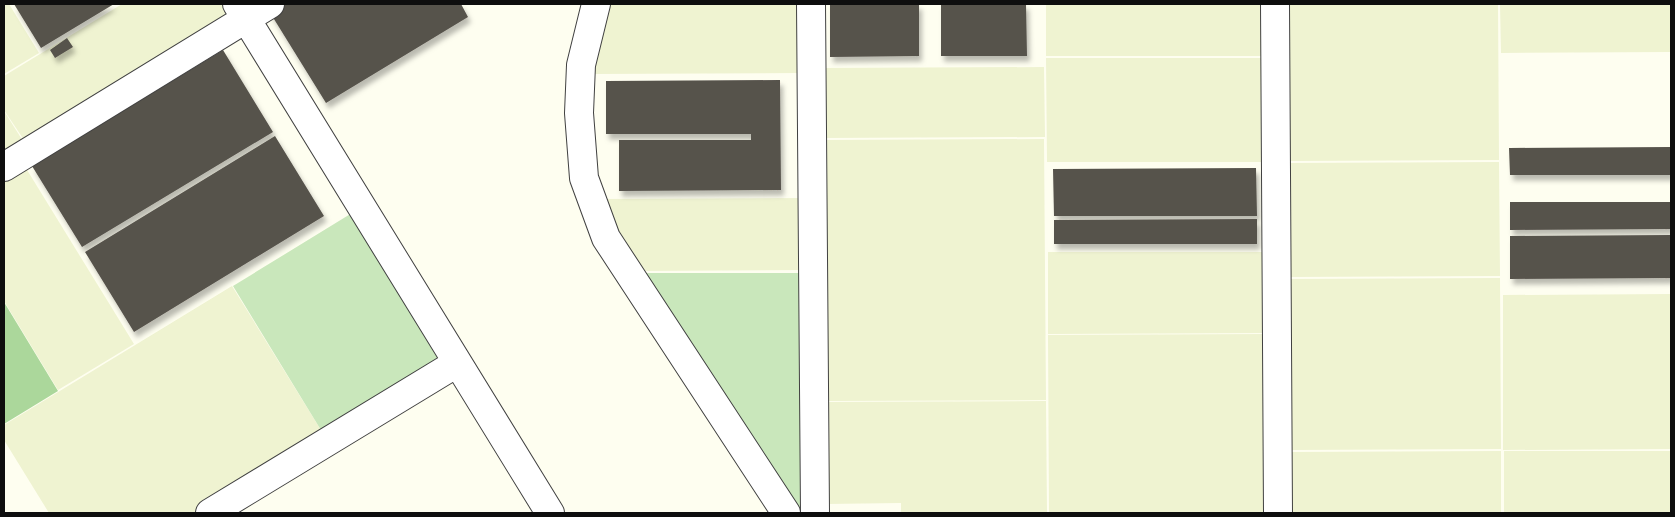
<svg xmlns="http://www.w3.org/2000/svg" width="1675" height="517" viewBox="0 0 1675 517" font-family="'Zilla Slab',serif">
<defs>
<filter id="shadow"><feDropShadow dx="3" dy="5.5" stdDeviation="2.5" flood-color="#0004"/></filter>
</defs>
<rect width="100%" height="100%" fill="#fefef0"/>
<!-- farmland -->
<path fill="#eff3d1" d="M4,4h5l30,49 -35,21z
M122,4h101l7,11 -206,125 -20,-30v-34z
M608,4h194v69l-211,1z
M1046,4h220v52h-220z
M1286,4h212l1,156 -212,1z
M1500,4h171v48l-170,1z
M1046,58h221v104h-220z
M1044,67l1,70 -222,1 -1,-70z
M4,111l19,30 -19,12z
M1044,139l2,261 -221,1 -2,-261z
M1499,162l1,114 -212,1 -1,-114z
M24,165l110,179 -76,46 -54,-89v-124z
M803,198l1,72 -168,1 -37,-72z
M1048,252h220l1,81 -221,1z
M1500,278l1,171 -212,1 -1,-171z
M232,286l92,149 -129,78h-146l-45,-73v-15z
M1671,294v155l-168,1v-155z
M1269,334l1,179h-221l-1,-178z
M1046,401l1,112h-146v-10l-75,1 -1,-102z
M1501,451v62h-211l-1,-61z
M1504,451h167v62h-167z"/>
<!-- green -->
<path fill="#c9e7bb" d="M352,213l91,149 -119,73 -91,-149z
M637,273h167l1,240h-10z"/>
<!-- forest -->
<path fill="#abd79b" d="M4,302l54,89 -54,33z"/>
<!-- building -->
<path fill="#56524b" filter="url(#shadow)" d="M14,4h100l-73,44z
M281,4h180l7,13 -142,86 -57,-92z
M830,4h89v52l-89,1z
M941,4h85l1,52h-86z
M67,38l6,9 -18,11 -5,-8z
M223,50l50,82 -191,115 -50,-81z
M780,80l1,110 -162,1v-51h132v-6h-145v-53z
M275,136l49,80 -190,116 -49,-80z
M1671,147v28h-161l-1,-27z
M1256,168l1,48h-203l-1,-47z
M1510,202h161v27l-161,1z
M1257,219v25h-203v-24z
M1671,235v43l-161,1v-43z"/>
<g fill="none" stroke-linecap="round" stroke-linejoin="round">
<!-- minor casing -->
<g stroke="#414141" stroke-width="30">
<path id="minor" d="M237,4l313,509
M596,4l-15,61 -2,48 5,65 22,60 180,275
M811,4l4,509
M1275,4l3,509
M4,167l266,-163
M210,513l247,-150"/>
</g>
<!-- minor -->
<use href="#minor" stroke="#fff" stroke-width="28"/>
</g>
<!-- border -->
<rect width="1675" height="517" fill="none" stroke="#0e0e0e" stroke-width="10"/>
</svg>
